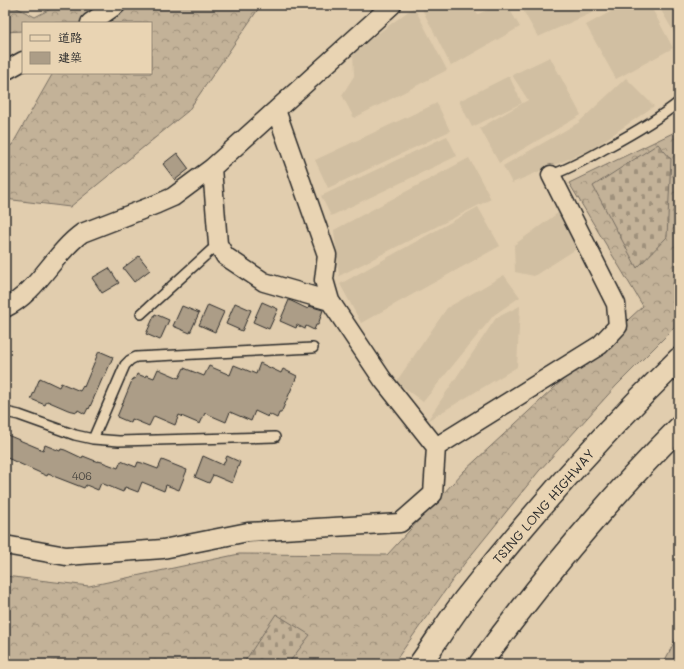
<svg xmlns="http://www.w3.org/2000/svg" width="684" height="669" viewBox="0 0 684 669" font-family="Mali,'LXGW WenKai TC',sans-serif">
<defs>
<pattern id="forest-crowns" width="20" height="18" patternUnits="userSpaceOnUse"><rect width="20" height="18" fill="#c3b298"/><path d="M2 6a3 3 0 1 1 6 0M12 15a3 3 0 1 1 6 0" fill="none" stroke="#9f917c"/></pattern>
<pattern id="cemetery-stones" width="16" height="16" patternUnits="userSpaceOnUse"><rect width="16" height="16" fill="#c3b298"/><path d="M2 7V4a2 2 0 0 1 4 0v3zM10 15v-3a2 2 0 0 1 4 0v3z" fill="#9f917c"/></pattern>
</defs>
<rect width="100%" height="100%" fill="#e1cdae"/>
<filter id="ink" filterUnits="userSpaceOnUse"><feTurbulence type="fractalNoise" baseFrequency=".025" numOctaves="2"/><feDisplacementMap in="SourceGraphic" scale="8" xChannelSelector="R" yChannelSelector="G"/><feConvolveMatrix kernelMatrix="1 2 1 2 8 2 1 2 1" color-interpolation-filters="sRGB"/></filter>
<g filter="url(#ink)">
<!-- built -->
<path fill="#d1bfa2" d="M420,5h51l7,9 21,-9h8l13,22 -69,39z
M520,5h82l1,3 -65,29z
M623,5h27l23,43 -57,31 -30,-54z
M658,5h21v36z
M414,7l33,63 -93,48 -12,-23 12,-19 -1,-24z
M550,57l31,58 -82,48 -19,-35 48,-28 -16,-25z
M509,76l13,27 -50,24 -13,-26z
M626,78l28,28 -62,43 -80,34 -9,-17 75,-43z
M437,103l13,28 -122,57 -13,-28z
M447,136l10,20 -126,60 -10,-20z
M469,158l22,41 -152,77 -5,-46z
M478,207l22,39 -139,77 -21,-39z
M562,210l19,36 -47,30 -19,-4 -1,-27z
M504,275l16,22 -26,18 -71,87 -27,-20 51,-74z
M520,306l-3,61 -90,54 69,-103z"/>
<!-- forest -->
<path fill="url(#forest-crowns)" stroke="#776e62" d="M5,5h6l24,12 23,-12h203l-73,106 -118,96 -65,-8v-52l7,-2 41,-72h98v-50h-128v8l-18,1z
M679,130v193l-63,63 -77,85 -75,93 -71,100h-388v-88l84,10 150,-32 148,1 77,-84 179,-165 -74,-123z
M679,631v33h-16l16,-31z"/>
<!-- cemetery -->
<path fill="url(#cemetery-stones)" stroke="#776e62" d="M658,144l13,15 -4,78 -30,31 -44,-82z
M276,614l34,21 -22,29h-45z"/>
<!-- building -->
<path fill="#ac9d87" stroke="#2b2b2b" d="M177,153l12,16 -14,11 -12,-16z
M139,256l11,14 -16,12 -11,-14z
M109,268l10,15 -17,10 -10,-15z
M289,300l19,9 1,-3 14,4 -5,15h-2l-2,5 -8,-4 -1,3 -8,-4 -1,3 -16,-7z
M262,302l16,7 -9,20 -16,-7z
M235,303l16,7 -9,21 -16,-7z
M208,305l16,7 -9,20 -16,-7z
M182,306l17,7 -9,20 -17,-7z
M155,314l14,6 -9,20 -14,-6z
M99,351l14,6 -9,21 -1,-1 -14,32 -1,-1 -3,6 -7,-4 -1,2 -9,-2 -21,-9 -2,4 -14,-6 9,-21 19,9 2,-4 19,8 3,-5 1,1z
M260,363l21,10 2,-4 14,7 -16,37h-2l-2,5 -8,-4 -1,3 -13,-6 -4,10 -21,-9 -4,10 -21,-9 -5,11 -21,-9 -4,10 -21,-9 -5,10 -17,-7 -1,4 -14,-6 16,-39 2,1 2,-5 8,3 1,-2 8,3 4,-9 21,9 5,-10 20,8 5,-10 21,9 4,-10 22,9z
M5,434l38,16 2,-5 15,6 1,-2 4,1 17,8 1,-2 15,6v-1l4,1 16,6 3,-7 15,6 2,-5 4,1 16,6 4,-9 25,10 -8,20 -13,-5 -2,6 -22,-9 -4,10 -13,-5 -2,5 -22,-9 -3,7 -12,-5 -2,3 -36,-14 -1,2 -42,-19z
M203,456l20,9 4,-9 13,6 -8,21 -19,-8 -4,8 -14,-6z"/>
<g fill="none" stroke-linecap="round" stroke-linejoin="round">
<!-- service casing -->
<g stroke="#2b2b2b" stroke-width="12">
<path id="service" d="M551,175c20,-7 37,-17 55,-27 26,-14 51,-28 73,-46
M141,314l77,-70
M5,413h5l9,2 56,20 18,4 26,2 156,-4
M93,439l32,-74 5,-5 6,-3 177,-9"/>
</g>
<!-- minor casing -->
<g stroke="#2b2b2b" stroke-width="21">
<path id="minor" d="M90,23l26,-18
M5,71l18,-10
M276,110l51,145 -3,25 6,21
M5,308c33,-16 48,-54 77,-75l75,-29 16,-7 39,-29 180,-163
M436,447l164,-102 18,-19 -2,-22 -65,-129
M5,545l61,11 97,-7 85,-17 152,-9 33,-29 3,-47 -53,-67 -53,-79 -66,-19 -39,-26 -7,-12 -6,-76"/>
</g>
<!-- motorway casing -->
<g stroke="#2b2b2b" stroke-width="25">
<path id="motorway" d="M420,664c15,-21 29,-44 45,-65 66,-84 137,-165 214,-240
M480,664c61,-83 126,-163 199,-236"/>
</g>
<!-- service -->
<use href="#service" stroke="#e9d4b3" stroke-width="9"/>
<!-- minor -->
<use href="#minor" stroke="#e9d4b3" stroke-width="18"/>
<!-- motorway -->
<use href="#motorway" stroke="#e9d4b3" stroke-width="22"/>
</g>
</g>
<g text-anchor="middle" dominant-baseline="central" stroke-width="3" stroke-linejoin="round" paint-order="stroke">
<!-- number labels -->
<g font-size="11" fill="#4b4842">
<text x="82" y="475">406</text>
</g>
<!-- street labels -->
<g font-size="13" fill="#2b2b2b" stroke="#e9d4b3">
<text transform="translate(543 506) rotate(-49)">TSING LONG HIGHWAY</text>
</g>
</g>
<!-- margin -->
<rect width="684" height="669" fill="none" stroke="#e9d4b3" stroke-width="20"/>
<rect x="10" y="10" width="664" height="649" fill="none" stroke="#2b2b2b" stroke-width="1.5" filter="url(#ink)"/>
<!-- legend -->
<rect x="22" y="22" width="130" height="52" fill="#e9d4b3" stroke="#9d907d"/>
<rect x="30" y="35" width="20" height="6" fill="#e9d4b3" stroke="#9d907d"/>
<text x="58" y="42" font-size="12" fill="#2b2b2b">道路</text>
<rect x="30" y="52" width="20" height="12" fill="#ac9d87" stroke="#9d907d"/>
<text x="58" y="62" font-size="12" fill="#2b2b2b">建築</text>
</svg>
